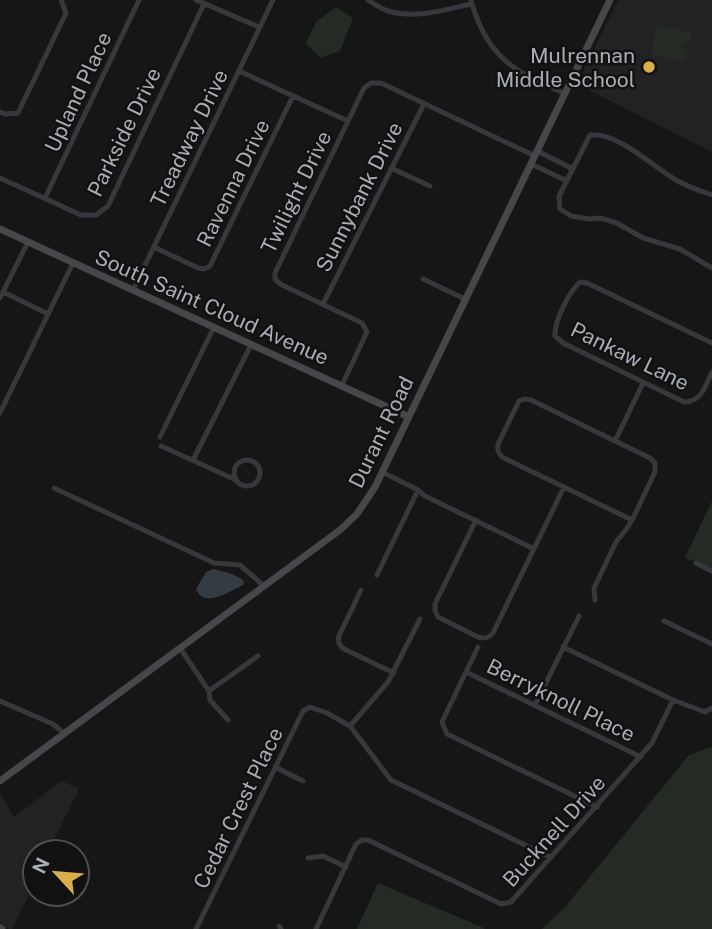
<svg xmlns="http://www.w3.org/2000/svg" width="712" height="929" viewBox="0 0 712 929" font-family="'Public Sans',sans-serif">
<rect width="100%" height="100%" fill="#161617"/>
<!-- built -->
<path fill="#222224" d="M618,0h94v152l-135,-68z
M62,781l17,8 -31,63h-13v30l-23,47h-3l-9,-4v-132l14,24z"/>
<!-- green -->
<path fill="#242b25" d="M336,7l17,11 -13,33 -20,7 -14,-15 10,-21z
M657,25l35,8 -2,9h-6l-2,7 6,1 -3,11h-4v1l-30,-8z
M712,501v67l-17,-8 -2,1 -8,-3z
M712,747v182h-170l24,-23 123,-151z
M378,883l106,45v1h-127z"/>
<!-- water -->
<path fill="#343c42" d="M213,569c12,3 21,4 31,12l-1,4c-13,6 -39,24 -47,4l10,-17z"/>
<g fill="none" stroke-linecap="round" stroke-linejoin="round">
<!-- street -->
<path stroke="#37383c" stroke-width="5" d="M196,0l63,27
M368,0c6,4 13,9 20,11 28,8 56,-1 83,-7
M471,0c1,7 5,14 7,21 18,44 47,54 87,73
M239,71l109,50
M0,112l5,2 13,-1 48,-100 -5,-13
M537,151l36,18
M531,164l36,17
M391,168l39,18
M0,178l81,37h15l12,-9 96,-202
M712,195c-12,-4 -24,-8 -36,-15 -23,-13 -58,-48 -86,-45l-31,61 1,13 11,7 18,3 11,-1 17,5 26,15 37,11 32,19
M45,198l94,-198
M154,247l44,21 6,1 6,-3 83,-170
M423,279l42,20
M133,290l140,-290
M3,292l45,22
M0,298l28,-56
M323,304l101,-200
M712,343l-125,-60 -7,-1c-11,10 -26,39 -25,54l8,7 121,59c18,0 21,-16 28,-30
M342,385l25,-53 -5,-9 -82,-39 -5,-5v-6l89,-185 7,-5h10l154,73
M0,413l73,-150
M160,437l54,-110
M615,441l28,-58
M161,446l75,34
M193,460l58,-115
M234 473a13 13 0 1 1 26 0a13 13 0 1 1-26 0Z
M382,472l36,18 7,6 109,53
M54,488l160,75 26,2 24,21
M476,520l-41,84v7l3,6 40,20c7,2 11,1 15,-4l71,-146
M696,563l16,8
M377,575l41,-85
M361,590l-22,46c-2,7 1,11 7,14l48,23
M595,600l-1,-12 22,-46 12,-15 7,-13 20,-42v-9l-5,-5 -119,-58 -7,-1 -5,2 -21,43c-1,6 0,9 4,13l130,63
M664,621l48,23
M478,647l-36,75 5,12 150,73
M563,647l110,53 32,12 7,-4
M180,648l29,43 1,9 18,20
M466,672l175,85
M209,691l49,-35
M0,701l53,23 11,9
M535,705l44,-89
M350,726l38,-44 32,-63
M275,767l28,14
M308,858l15,-2 23,11
M279,926l2,3
M196,929l107,-218 7,-4 17,6 23,13 41,54 159,77
M316,929l40,-85 6,-4h6l133,64 10,-2 141,-159 21,-43"/>
<!-- secondary -->
<path stroke="#45474b" stroke-width="7" d="M0,229l409,188
M0,781l340,-251 17,-16 18,-27 235,-487
M0,928l2,1"/>
</g>
<!-- markers -->
<circle fill="#daae4a" stroke="#111112" stroke-width="2.5" cx="649" cy="67" r="7"/>
<g text-anchor="middle" dominant-baseline="central" stroke-width="5" stroke-linejoin="round" paint-order="stroke">
<!-- poi labels -->
<g font-size="21" fill="#a9adb5" stroke="#111112" text-anchor="end">
<text x="635" y="55">Mulrennan<tspan x="635" dy="24">Middle School</tspan></text>
</g>
<!-- street labels -->
<g font-size="21" fill="#a9adb5" stroke="#111112">
<text transform="translate(78 92) rotate(-65)">Upland Place</text>
<text transform="translate(124 132) rotate(-64)">Parkside Drive</text>
<text transform="translate(189 138) rotate(-64)">Treadway Drive</text>
<text transform="translate(233 183) rotate(-64)">Ravenna Drive</text>
<text transform="translate(296 192) rotate(-64)">Twilight Drive</text>
<text transform="translate(359 197) rotate(-63)">Sunnybank Drive</text>
<text transform="translate(212 307) rotate(24)">South Saint Cloud Avenue</text>
<text transform="translate(630 356) rotate(26)">Pankaw Lane</text>
<text transform="translate(381 432) rotate(-64)">Durant Road</text>
<text transform="translate(561 700) rotate(26)">Berryknoll Place</text>
<text transform="translate(238 808) rotate(-64)">Cedar Crest Place</text>
<text transform="translate(554 831) rotate(-48)">Bucknell Drive</text>
</g>
</g>
<!-- north arrow -->
<g transform="translate(56 873) rotate(296)"><circle r="33" fill="#111112" stroke="#4e4f53" stroke-width="2"/>
<path d="M0-5L12 26L0 18L-12 26Z" fill="#daae4a"/>
<text y="-10" font-size="19" font-weight="bold" text-anchor="middle" fill="#a9adb5">N</text>
</g>
</svg>
